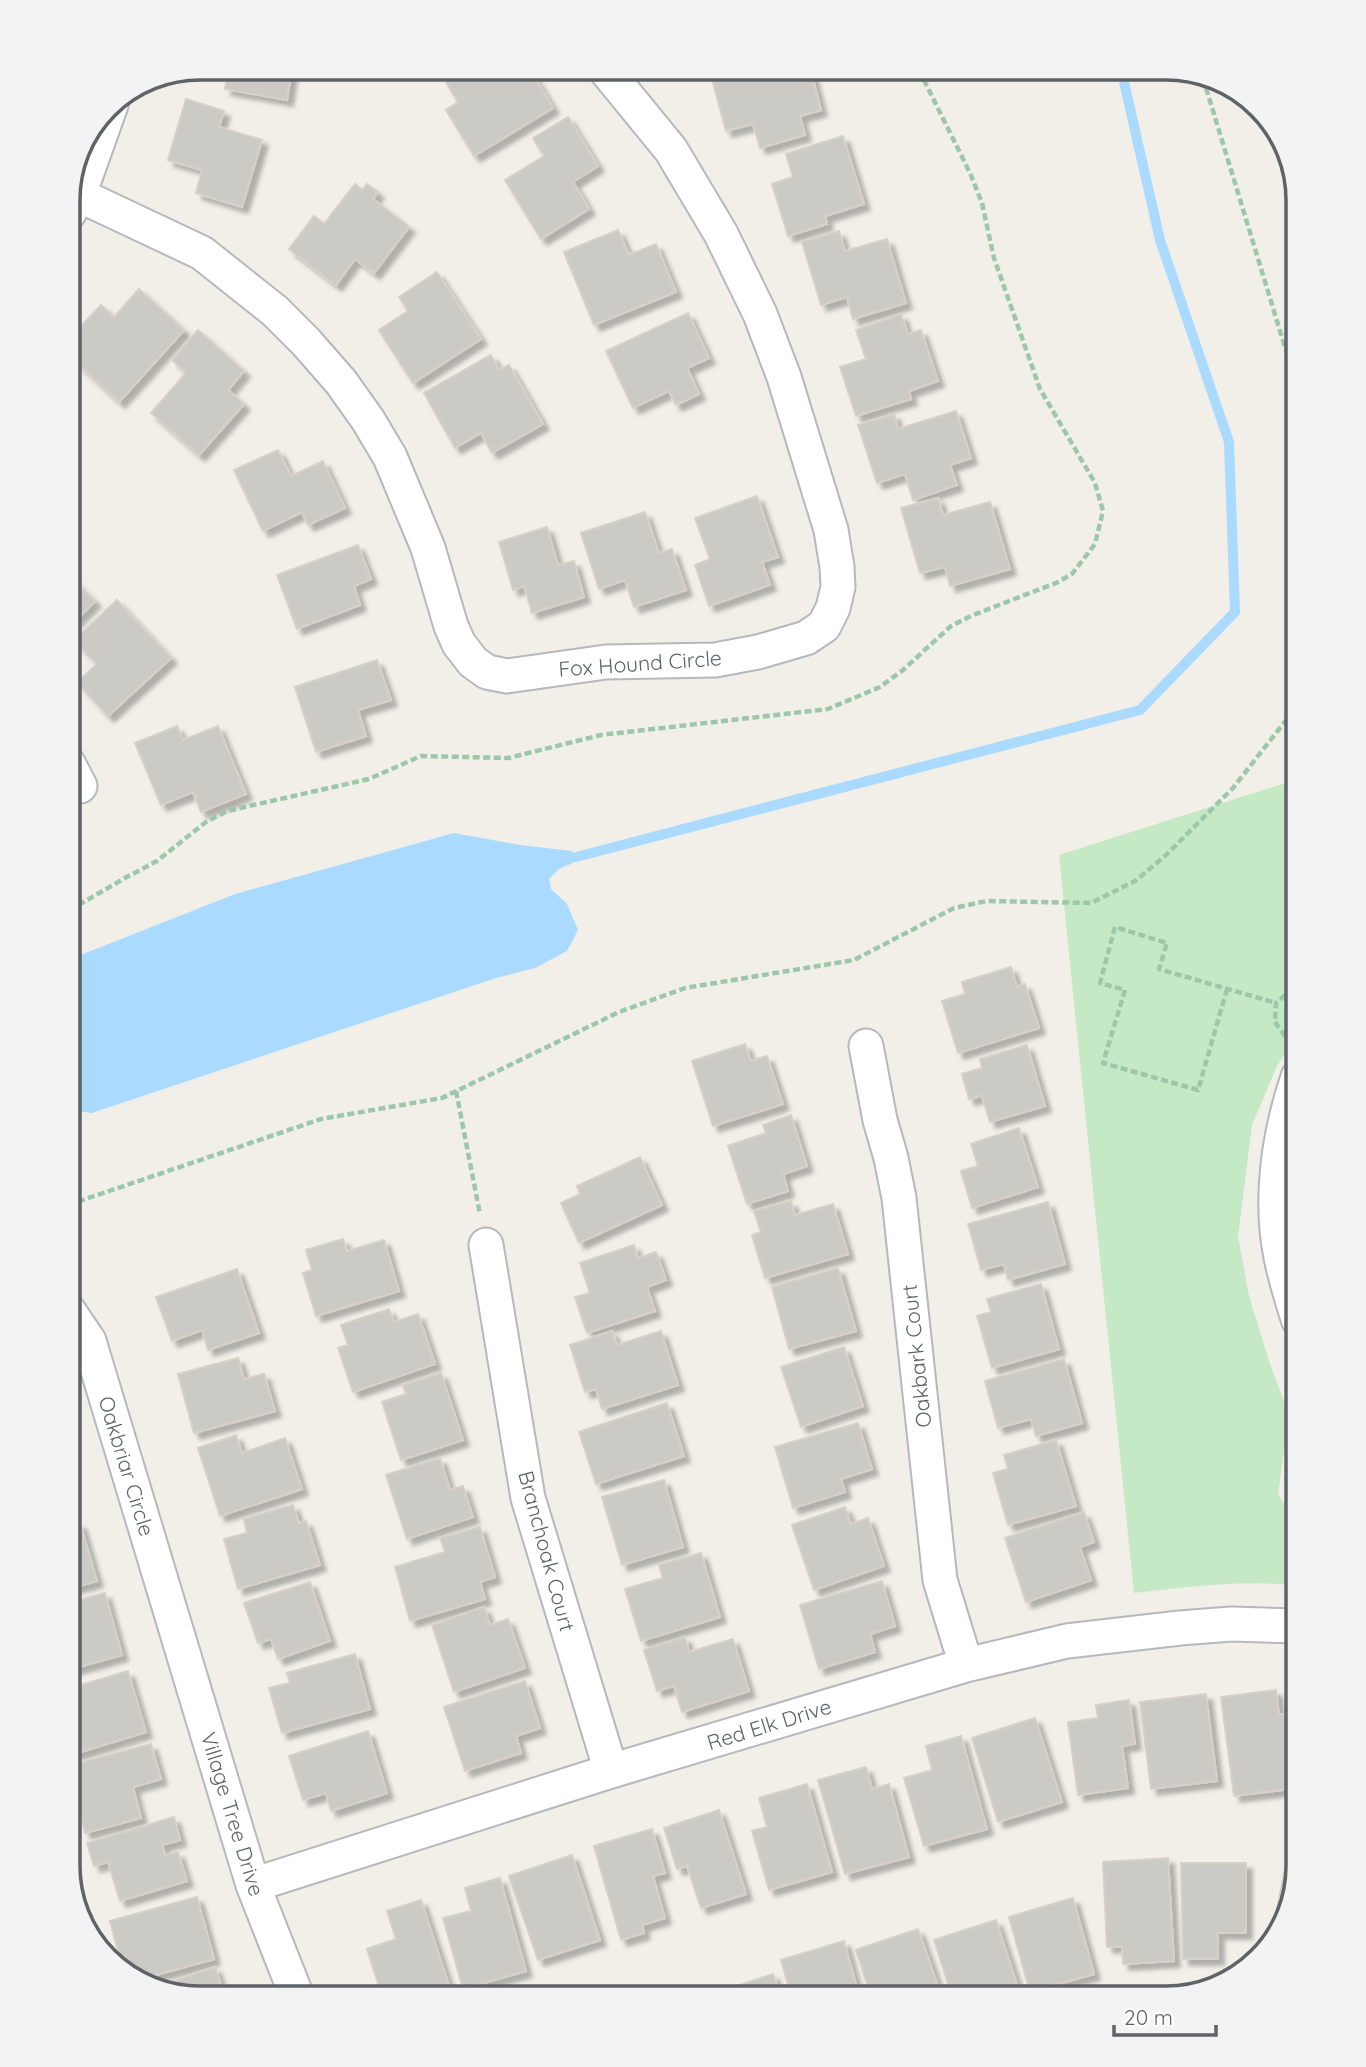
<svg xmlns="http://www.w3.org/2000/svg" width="1366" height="2067" viewBox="0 0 1366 2067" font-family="Quicksand,sans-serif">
<defs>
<filter id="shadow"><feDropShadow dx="6" dy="6" stdDeviation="2" flood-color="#0004"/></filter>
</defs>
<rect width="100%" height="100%" fill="#f1efe8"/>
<!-- green -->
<path fill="#c5e8c5" d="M1298,779v255l-21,32 -25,59 -14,111 11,60 20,65 20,54 -11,79 20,32v60c-50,-7 -113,1 -164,7l-75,-738z"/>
<!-- water -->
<path fill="#aadaff" d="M454,833l66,12 52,6 4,6 -3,6 -14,6 -10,10 2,10 16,15 11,26 -11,21 -32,17 -39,10 -404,135 -24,-3v-150l167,-66z"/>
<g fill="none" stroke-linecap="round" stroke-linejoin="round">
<!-- stream -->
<path stroke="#aadaff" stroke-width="10" d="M576,857l564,-147 95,-98 -6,-170 -69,-202 -39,-171"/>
</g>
<!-- building -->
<path fill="#cccac5" stroke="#d6d1c6" stroke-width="2" filter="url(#shadow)" d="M229,68h63l-5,32 -62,-11z
M468,68h28l6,11 17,-11h10l24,40 -79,48 -28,-46 12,-8 -12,-20z
M722,68h26l3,11 38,-11h21l11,42 -21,6 5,19 -45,13 -7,-24 -27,7 -16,-59z
M186,99l38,12 -5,16 43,13 -20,67 -46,-14 6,-23 -34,-10z
M568,117l30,49 -25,16 16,27 -48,30 -36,-59 39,-24 -11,-18z
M843,136l21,68 -39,12 2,8 -39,12 -16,-52 21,-7 -7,-23z
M355,184l7,6 5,-6 11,8 -5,7 36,28 -35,46 -19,-14 -19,26 -47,-36 25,-33 10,8z
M618,230l11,25 27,-11 20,48 -82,33 -30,-73z
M839,231l6,20 42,-12 19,64 -53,16 -6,-22 -26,8 -19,-63z
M437,272l44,67 -68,44 -34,-53 29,-19 -9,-14z
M139,289l45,41 -65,72 -51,-47v-15l33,-35 13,12z
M688,313l21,45 -22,10 12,26 -23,11 -7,-14 -36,17 -27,-57z
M901,314l7,20 13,-4 17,51 -29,10 2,8 -55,17 -16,-49 26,-8 -10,-29z
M198,330l46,41 -16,19 16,14 -45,51 -48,-42 35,-40 -14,-13z
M491,355l8,15 10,-5 34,59 -51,29 -11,-20 -26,15 -31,-55z
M956,411l15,47 -21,7 7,20 -44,15 -8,-26 -28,9 -19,-58 36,-11 4,15z
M278,450l13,26 32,-15 22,47 -37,17 -6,-13 -39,19 -29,-61z
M757,496l21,61 -16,5 8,23 -61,21 -14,-41 15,-6 -15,-41z
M938,498l5,17 47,-13 20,67 -60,17 -5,-19 -25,6 -19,-65z
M645,512l14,41 13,-4 14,41 -52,17 -9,-27 -26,9 -18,-56z
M547,527l11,38 16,-4 10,36 -52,16 -8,-27 -11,4 -14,-48z
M358,545l13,34 -17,7 6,19 -63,24 -20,-54z
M68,575l27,26 -27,27z
M117,600l54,58 -63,58 -31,-34 20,-18 -23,-24z
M377,660l14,40 -33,10 8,26 -50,16 -21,-65z
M177,726l6,14 35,-14 28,68 -45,18 -8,-20 -32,13 -26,-62z
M1011,967l6,20 8,-3 14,44 -81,25 -16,-52 23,-7 -3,-12z
M745,1044l6,17 16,-5 16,48 -70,22 -21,-65z
M1027,1045l18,61 -55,16 -8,-26 -13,3 -7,-25 20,-6 -2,-9z
M791,1115l16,51 -24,8 5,17 -41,13 -19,-58 38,-13 -3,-8z
M1019,1128l19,59 -66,21 -11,-37 17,-5 -7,-22z
M640,1157l22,48 -83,38 -18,-40 19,-9 -3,-8z
M791,1201l4,14 38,-11 15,50 -83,24 -13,-43 9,-3 -7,-21z
M1048,1202l17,62 -57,16 -4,-16 -23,6 -13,-46z
M343,1239l4,12 37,-11 15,51 -83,25 -13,-43 9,-3 -6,-20z
M634,1245l4,13 18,-6 10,28 -19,7 8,24 -68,22 -12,-36 15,-4 -10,-30z
M838,1268l18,63 -67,18 -17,-62z
M237,1269l22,64 -51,17 -6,-20 -30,11 -16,-44z
M1041,1284l18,65 -67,19 -15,-52 14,-4 -4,-13z
M389,1309l5,13 24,-8 17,50 -82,28 -15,-44 10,-3 -7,-20z
M612,1331l5,14 44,-14 17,54 -76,24 -6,-20 -11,3 -15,-47z
M844,1347l19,59 -62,21 -20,-60z
M238,1358l6,21 20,-5 11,37 -81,22 -16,-59z
M1064,1359l18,64 -46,13 -5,-17 -33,9 -13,-47z
M441,1373l22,67 -62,20 -19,-58 24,-8 -3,-9z
M667,1403l17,53 -88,28 -17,-52z
M858,1423l14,46 -31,10 4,13 -52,16 -18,-61z
M236,1435l6,18 43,-15 17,51 -82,27 -22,-68z
M1056,1440l20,66 -68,19 -15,-52 15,-4 -4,-14z
M440,1458l10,32 13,-4 10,31 -66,22 -21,-64z
M664,1480l19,67 -61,18 -20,-68z
M293,1505l6,18 7,-2 14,44 -82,24 -14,-50 23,-6 -3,-14z
M845,1507l6,17 17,-6 16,48 -70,24 -22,-65z
M1084,1512l10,30 -14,5 11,33 -65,22 -21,-64z
M80,1523l17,58 -29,8v-63z
M480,1527l15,50 -15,5 5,17 -75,22 -15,-54 50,-15 -5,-14z
M701,1553l19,64 -79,24 -16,-52 38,-11 -4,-13z
M882,1581l13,45 -25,8 5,18 -56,17 -19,-64z
M310,1582l20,59 -52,18 -7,-20 -13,4 -14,-40z
M105,1593l17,62 -54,15v-67z
M484,1607l6,18 18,-6 17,49 -71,24 -22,-67z
M685,1637l4,15 44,-13 16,52 -67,21 -8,-26 -17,5 -13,-41z
M355,1654l15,55 -88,24 -13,-45 21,-5 -3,-10z
M128,1671l18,61 -78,24v-67z
M525,1681l15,47 -24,8 5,17 -56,18 -21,-64z
M1276,1690l3,25 10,-1 9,74 -64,8 -13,-99z
M1206,1694l11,87 -66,8 -11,-87z
M1129,1700l6,44 -13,2 6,42 -50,7 -10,-73 30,-4 -2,-13z
M1035,1718l27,84 -64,20 -26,-84z
M368,1731l19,62 -56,18 -5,-18 -23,7 -14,-44z
M961,1736l26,93 -63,17 -20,-68 28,-8 -6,-24z
M151,1744l10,35 -28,8 8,31 -56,15 -17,-67z
M866,1767l6,22 17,-5 20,73 -64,17 -27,-94z
M807,1784l25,88 -63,18 -17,-59 15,-4 -8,-29z
M719,1810l27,84 -45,14 -14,-42 -10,3 -13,-41z
M174,1817l6,23 -18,5 3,10 13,-3 9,29 -67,20 -12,-39 -14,4 -7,-23z
M652,1829l13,44 -12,3 12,42 -23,7 2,8 -23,7 -27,-94z
M572,1855l28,85 -62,20 -29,-84z
M1168,1858l6,103 -51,3 -1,-18 -15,1 -4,-85z
M1181,1863h65v70h-28v26h-35z
M1284,1873l11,2 -15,58 -4,3 -4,-1z
M500,1878l26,93 -63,18 -20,-71 28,-7 -6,-23z
M197,1897l17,62 -76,21 -10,-3 -4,-4 -14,-52z
M1073,1898l21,76 -64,18 -21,-75z
M421,1900l32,98 -70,1 -16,-50 29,-10 -9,-28z
M996,1920l24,74 -16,5h-51l-19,-59z
M918,1929l22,63 -20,7h-48l-16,-49z
M844,1941l16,58h-68l-11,-39z
M215,1967l10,31h-32l-36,-11z
M773,1974l8,25h-70l-1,-4z"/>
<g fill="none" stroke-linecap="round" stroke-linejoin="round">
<!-- minor casing -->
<g stroke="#b5b8bc" stroke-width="37">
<path id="minor" d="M79,195l123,58 73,58 31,31 35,40 27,38 22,37 38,91 23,78 8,18 14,18 14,10 20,4 99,-14 109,-2 43,-8 48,-14 18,-12 9,-18 5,-21 -1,-20 -6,-37 -47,-153 -24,-63 -39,-80 -50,-84 -67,-82
M69,213l10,-18 32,-90
M68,763l12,23
M866,1046l14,74 11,38 8,40 41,382 26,85
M486,1245l42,253 83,273
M68,1310l21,31 164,544 45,114
M1298,1319c-6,-20 -13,-41 -17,-62 -12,-59 -2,-124 17,-180
M253,1885l358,-114 355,-106 101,-24 113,-13 51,-4 67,2"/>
</g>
<!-- path -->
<path stroke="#9cc7a9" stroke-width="4.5" stroke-dasharray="7 3.5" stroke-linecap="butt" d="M1203,78l95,312
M68,907l14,-4 43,-25 32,-17 49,-39 21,-11 142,-32 52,-23 87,2 93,-23 227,-26 52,-22 23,-17 48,-44 22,-11 83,-32 16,-9 23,-30 8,-33 -8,-28 -55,-94 -46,-131 -12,-55 -12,-30 -52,-105
M1227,989l-29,101 -95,-27 22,-73 -25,-7 15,-56 52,16 -8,26 117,34
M1291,1045l-16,-23 1,-19 14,-12 8,1
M456,1091l24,123
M68,1205l253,-86 121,-21 177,-86 66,-24 169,-28 100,-52 33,-7 104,2 44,-22 30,-25 68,-68 65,-83"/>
<!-- minor -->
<use href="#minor" stroke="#fff" stroke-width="33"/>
</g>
<g text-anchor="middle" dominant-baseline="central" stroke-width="5" stroke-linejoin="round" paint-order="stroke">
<!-- street labels -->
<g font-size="21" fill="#5f6368" stroke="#fff">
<text transform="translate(640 663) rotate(-4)">Fox Hound Circle</text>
<text transform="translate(916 1356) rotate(-96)">Oakbark Court</text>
<text transform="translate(127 1466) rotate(73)">Oakbriar Circle</text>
<text transform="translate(547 1551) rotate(75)">Branchoak Court</text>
<text transform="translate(769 1724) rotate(-17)">Red Elk Drive</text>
<text transform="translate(233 1814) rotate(73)">Village Tree Drive</text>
</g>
</g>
<!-- crop -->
<path d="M0 0H1366V2067H0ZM200 80H1166A120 120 0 0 1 1286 200V1866A120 120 0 0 1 1166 1986H200A120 120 0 0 1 80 1866V200A120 120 0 0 1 200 80Z" fill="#f2f3f3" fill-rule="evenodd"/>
<path fill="none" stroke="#5f6368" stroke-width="3.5" d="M200 80H1166A120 120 0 0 1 1286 200V1866A120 120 0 0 1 1166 1986H200A120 120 0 0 1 80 1866V200A120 120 0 0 1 200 80Z"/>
<!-- scale -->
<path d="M1114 2025v10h102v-10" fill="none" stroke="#5f6368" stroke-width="3.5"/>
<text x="1124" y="2025" font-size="21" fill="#5f6368" stroke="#ffffff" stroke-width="5" paint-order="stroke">20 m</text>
</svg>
